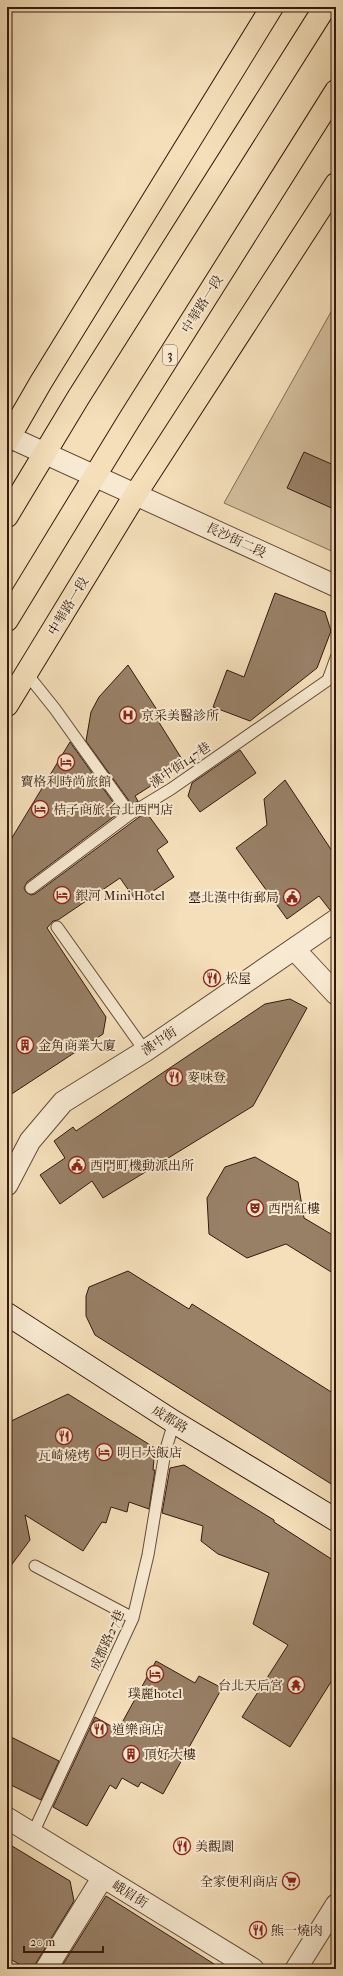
<svg xmlns="http://www.w3.org/2000/svg" width="343" height="1976" viewBox="0 0 343 1976" font-family="'IM FELL French Canon','Noto Serif TC',serif">
<rect width="100%" height="100%" fill="#f4dfba"/>
<filter id="stains"><feTurbulence type="fractalNoise" baseFrequency=".005" numOctaves="4"/><feColorMatrix values="0 0 0 0 .2 0 0 0 0 .09 0 0 0 0 .02 0 0 0 .5 -.17"/></filter>
<radialGradient id="worn" r=".72"><stop offset=".6" stop-color="#630" stop-opacity="0"/><stop offset="1" stop-color="#630" stop-opacity=".3"/></radialGradient>
<!-- green -->
<path fill="#d3be9d" stroke="#846c55" d="M336,303v250l-112,-50z"/>
<!-- building -->
<path fill="#988067" stroke="#341a0d" d="M304,452l32,14v44l-49,-22z
M275,593l50,19 6,19 -14,37 -67,53 -37,-14 14,-37 17,7z
M128,665l31,48 -4,3 30,48 -50,32 3,5 -6,4 -46,-64 5,-29 8,-15z
M70,742l50,70 -93,70 -3,6 2,4 5,3 4,-1 111,-82 22,30 -11,8 17,27 -37,25 -17,-24 -62,42 -5,1 -6,7 59,89 -3,17 -96,63v-251z
M240,750l16,23 -56,39 -12,-16 4,-13z
M285,780l51,77v51l-6,2 -11,-14 -32,23 -51,-71 31,-23 -3,-26z
M290,999l17,9 -54,98 -150,92 -11,-17 -32,23 -20,-29 25,-17 -11,-17 19,-14 3,4 189,-127z
M255,1157l43,25 6,36 32,19v38l-50,-31 -39,14 -38,-24 -2,-36 18,-31z
M128,1271l61,38 3,-5 144,91v92l-241,-152 -9,-19v-20l3,-9z
M68,1394l87,54 -2,22h2l-6,39 -20,-7 -2,10 -16,-5 -5,16 -4,-1 -19,29 -58,-36 5,25 -23,31v-148z
M184,1465l90,55v2l62,40v112l-46,73 -48,-30 46,-72 -35,-21 16,-51 -51,-19 -17,-13 2,-15 -41,-13 8,-45z
M156,1661l39,22 4,-7 23,12 -59,106 -22,-12 -3,5 -16,-9 -6,11 -6,-4 -23,41 -34,-19 42,-90 23,13z
M7,1735l52,26 -18,39 -34,-17z
M7,1843l63,38 4,20 -38,62 -2,6h-7l-20,-12z
M106,1896l16,10 100,63h-162z"/>
<g fill="none" stroke-linecap="round" stroke-linejoin="round">
<!-- lane casing -->
<g stroke="#644b38" stroke-width="13">
<path id="lane" d="M27,674l28,35 75,105
M31,888l99,-74 41,-25 157,-109 8,-22
M57,927l88,124
M35,1566l98,52
M33,1833l100,-215 15,-63 17,-103 9,-30"/>
</g>
<!-- street casing -->
<g stroke="#644b38" stroke-width="23">
<path id="street" d="M7,436l329,150
M295,950l41,44
M7,1185l23,-44 33,-39 82,-51 191,-131
M7,1818l246,151
M46,1969l57,-92
M296,1969l40,-64"/>
</g>
<!-- secondary casing -->
<g stroke="#341a0d" stroke-width="24">
<path id="secondary" d="M7,1314l167,108 162,98"/>
</g>
<!-- primary casing -->
<g stroke="#341a0d" stroke-width="24">
<path id="primary" d="M7,441l34,-59 231,-375
M7,516l71,-118 247,-391
M7,620l122,-200 207,-329
M7,705l128,-210 201,-311"/>
</g>
<!-- lane -->
<use href="#lane" stroke="#f8ead2" stroke-width="11"/>
<!-- street -->
<use href="#street" stroke="#f8ead2" stroke-width="21"/>
<!-- secondary -->
<use href="#secondary" stroke="#f8ead2" stroke-width="22"/>
<!-- primary -->
<use href="#primary" stroke="#f4dfba" stroke-width="22"/>
</g>
<!-- icons -->
<defs>
<g id="hospital-ring" transform="scale(0.9)"><circle r="9.5" fill="#f8ead2" stroke="#8f2418" stroke-width="1.5"/><path d="M-5-5h3v3.5h4V-5h3V5h-3V1.5h-4V5h-3Z" fill="#8f2418"/></g>
<g id="hotel-ring" transform="scale(0.9)"><circle r="9.5" fill="#f8ead2" stroke="#8f2418" stroke-width="1.5"/><path d="M-6-4.5h1.5V1H6V5H4.5V3h-9V5H-6ZM-4 0a1.8 1.8 0 1 1 3.6 0ZM.5 0V-2.5h3Q6-2.5 6 0Z" fill="#8f2418"/></g>
<g id="civic-ring" transform="scale(0.9)"><circle r="9.5" fill="#f8ead2" stroke="#8f2418" stroke-width="1.5"/><path d="M-.6-6.5H3V-4.5H.6V-3L4-1V1h2V6H-6V1h2V-1L-.6-3ZM-1.2 2.5V6h2.4V2.5Z" fill="#8f2418"/></g>
<g id="restaurant-ring" transform="scale(0.9)"><circle r="9.5" fill="#f8ead2" stroke="#8f2418" stroke-width="1.5"/><path d="M-5-6h1v4h1v-4h1v4h1v-4h1v5L-1.5 .5V6h-2V.5L-5-1ZM5-6V6H3V1.5H1.5Q1.5-4 5-6Z" fill="#8f2418"/></g>
<g id="building-ring" transform="scale(0.9)"><circle r="9.5" fill="#f8ead2" stroke="#8f2418" stroke-width="1.5"/><path d="M-4-6H4V6H1V3H-1V6H-4ZM-2.5-4.3h1.7v1.8h-1.7ZM.8-4.3h1.7v1.8H.8ZM-2.5-1h1.7V.8h-1.7ZM.8-1h1.7V.8H.8Z" fill="#8f2418"/></g>
<g id="theatre-ring" transform="scale(0.9)"><circle r="9.5" fill="#f8ead2" stroke="#8f2418" stroke-width="1.5"/><path d="M-5-5.5Q0-4 5-5.5V0Q5 5 0 6Q-5 5-5 0ZM-3.3-2.5H-1v1.5H-3.3ZM1-2.5H3.3v1.5H1ZM-2.8 1Q0 5.5 2.8 1Z" fill="#8f2418"/></g>
<g id="temple-ring" transform="scale(0.9)"><circle r="9.5" fill="#f8ead2" stroke="#8f2418" stroke-width="1.5"/><path d="M0-6L5-2H3V0L6.5 2.5H4V6H1.5V3h-3V6H-4V2.5H-6.5L-3 0V-2H-5Z" fill="#8f2418"/></g>
<g id="supermarket-ring" transform="scale(0.9)"><circle r="9.5" fill="#f8ead2" stroke="#8f2418" stroke-width="1.5"/><path d="M-6-5.5h2.5l.6 2H6L4.5 2H-2.5L-4.4-4H-6ZM-1.5 3.2a1.3 1.3 0 1 0 .1 0ZM3 3.2a1.3 1.3 0 1 0 .1 0Z" fill="#8f2418"/></g>
</defs>
<g fill-rule="evenodd">
<use href="#hospital-ring" x="128" y="715"/>
<use href="#hotel-ring" x="66" y="762"/>
<use href="#hotel-ring" x="40" y="809"/>
<use href="#hotel-ring" x="62" y="895"/>
<use href="#civic-ring" x="292" y="897"/>
<use href="#restaurant-ring" x="212" y="978"/>
<use href="#building-ring" x="25" y="1045"/>
<use href="#restaurant-ring" x="174" y="1077"/>
<use href="#civic-ring" x="77" y="1165"/>
<use href="#theatre-ring" x="255" y="1208"/>
<use href="#restaurant-ring" x="64" y="1436"/>
<use href="#hotel-ring" x="104" y="1452"/>
<use href="#hotel-ring" x="155" y="1674"/>
<use href="#temple-ring" x="296" y="1685"/>
<use href="#restaurant-ring" x="99" y="1729"/>
<use href="#building-ring" x="131" y="1754"/>
<use href="#restaurant-ring" x="182" y="1846"/>
<use href="#supermarket-ring" x="291" y="1881"/>
<use href="#restaurant-ring" x="258" y="1930"/>
</g>
<g text-anchor="middle" dominant-baseline="central" stroke-width="4" stroke-linejoin="round" paint-order="stroke">
<!-- shield labels -->
<rect fill="#f8ead2" stroke="#6f5848" stroke-width="1" x="163" y="345" width="14" height="20" rx="3"/>
<g font-size="12" font-weight="bold" fill="#341a0d">
<text x="170" y="355">3</text>
</g>
<!-- street labels -->
<g font-size="13" fill="#341a0d" stroke="#f8ead2">
<text transform="translate(202 304) rotate(-58)">中華路一段</text>
<text transform="translate(236 540) rotate(25)">長沙街二段</text>
<text transform="translate(68 606) rotate(-59)">中華路一段</text>
<text transform="translate(180 765) rotate(-34)">漢中街147巷</text>
<text transform="translate(159 1041) rotate(-34)">漢中街</text>
<text transform="translate(170 1419) rotate(32)">成都路</text>
<text transform="translate(107 1640) rotate(-66)">成都路27巷</text>
<text transform="translate(130 1894) rotate(32)">峨眉街</text>
</g>
<!-- poi labels -->
<g font-size="13" fill="#341a0d" stroke="#f8ead2" text-anchor="start">
<text x="141" y="715">京采美醫診所</text>
<text x="66" y="781" text-anchor="middle">寶格利時尚旅館</text>
<text x="53" y="809">桔子商旅-台北西門店</text>
<text x="75" y="895">銀河 Mini Hotel</text>
<text x="279" y="897" text-anchor="end">臺北漢中街郵局</text>
<text x="225" y="978">松屋</text>
<text x="38" y="1045">金角商業大廈</text>
<text x="187" y="1077">麥味登</text>
<text x="90" y="1165">西門町機動派出所</text>
<text x="268" y="1208">西門紅樓</text>
<text x="117" y="1452">明日大飯店</text>
<text x="64" y="1455" text-anchor="middle">瓦崎燒烤</text>
<text x="283" y="1685" text-anchor="end">台北天后宮</text>
<text x="155" y="1693" text-anchor="middle">璞麗hotel</text>
<text x="112" y="1729">道樂商店</text>
<text x="144" y="1754">頂好大樓</text>
<text x="195" y="1846">美觀園</text>
<text x="278" y="1881" text-anchor="end">全家便利商店</text>
<text x="271" y="1930">熊一燒肉</text>
</g>
</g>
<!-- margin -->
<rect width="343" height="1976" fill="none" stroke="#f4dfba" stroke-width="24"/>
<rect x="8" y="8" width="327" height="1960" fill="none" stroke="#341a0d" stroke-width="2"/>
<rect x="12" y="12" width="319" height="1952" fill="none" stroke="#341a0d"/>
<!-- scale -->
<path d="M24 1946v6h79v-6" fill="none" stroke="#341a0d" stroke-width="2"/>
<text x="30" y="1946" font-size="12" fill="#341a0d" stroke="#f8ead2" stroke-width="3" paint-order="stroke">20 m</text>
<rect width="100%" height="100%" filter="url(#stains)"/>
<rect width="100%" height="100%" fill="url(#worn)"/>
</svg>
